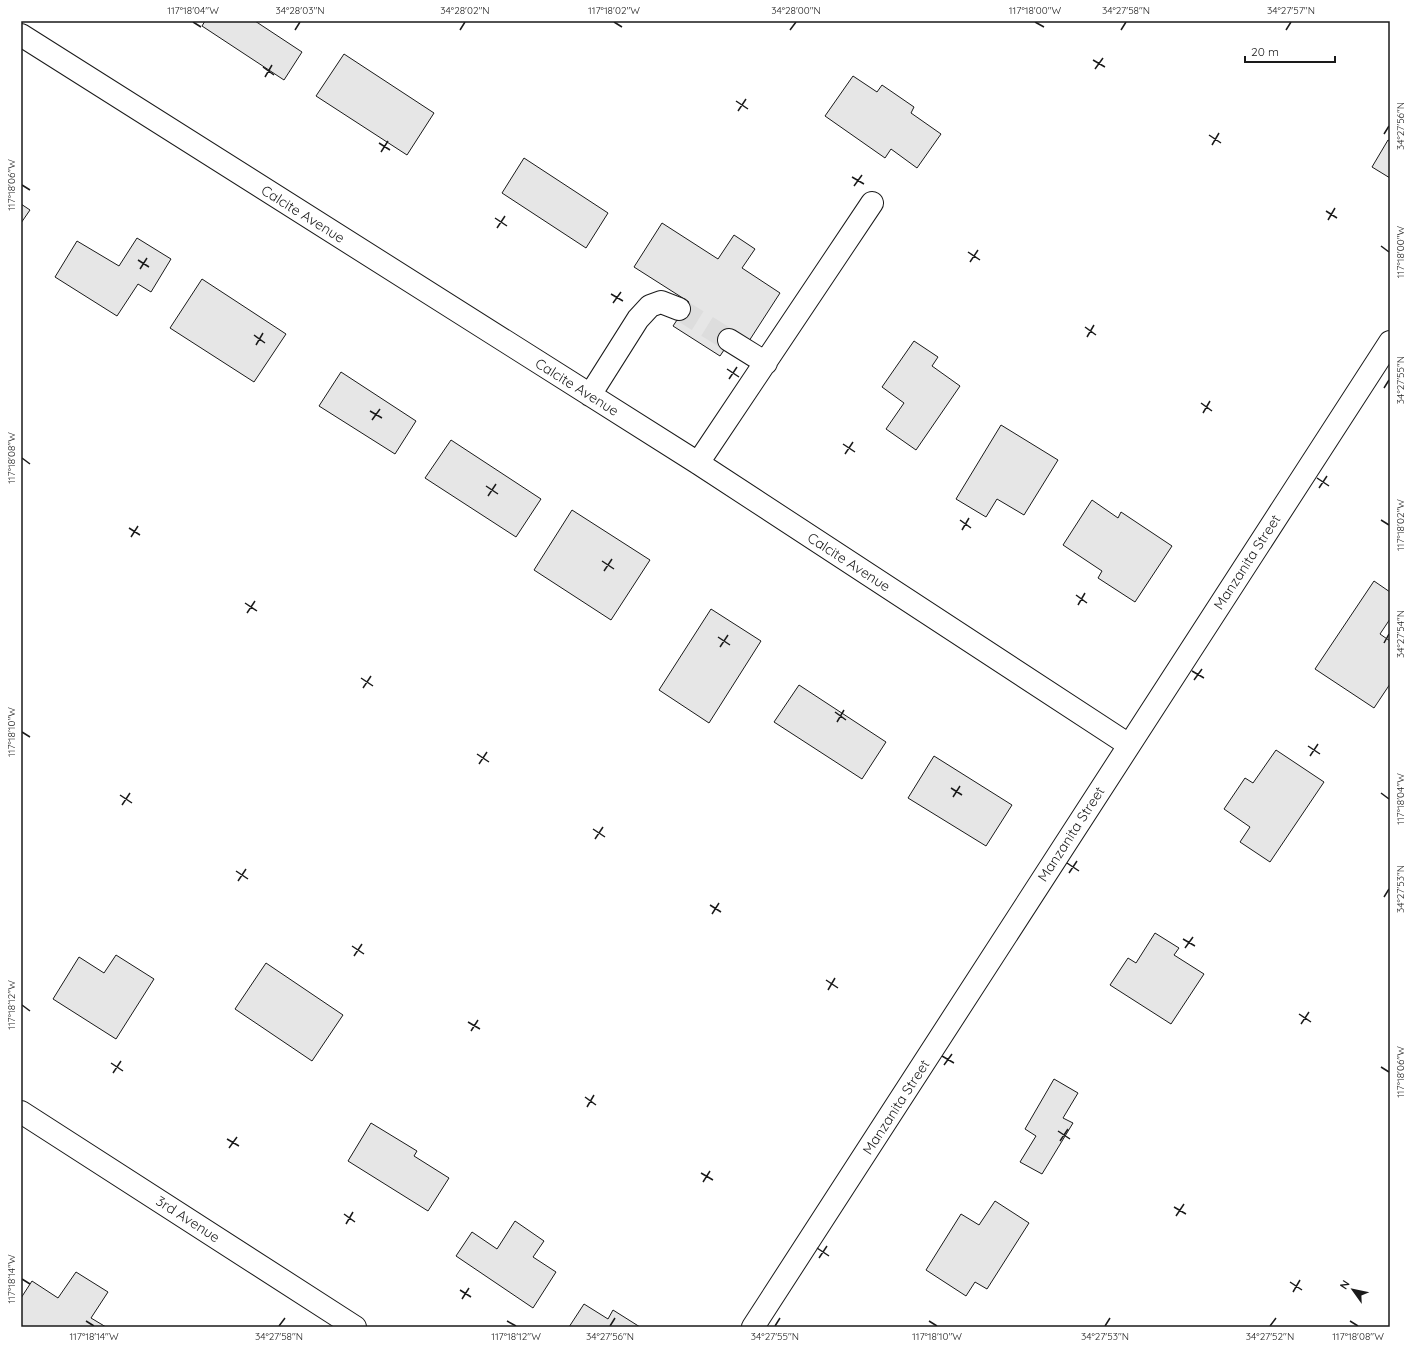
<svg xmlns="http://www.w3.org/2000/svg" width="1411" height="1348" viewBox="0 0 1411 1348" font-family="Quicksand,sans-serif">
<rect width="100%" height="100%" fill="#fff"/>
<!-- building -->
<path fill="#e6e6e6" stroke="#1a1a1a" d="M205,21h50l47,31 -18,28 -82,-54z
M344,54l90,59 -27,42 -91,-59z
M853,76l24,16 5,-7 32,22 -3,6 30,21 -24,34 -26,-19 -6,9 -60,-42z
M1388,140l2,1v37l-18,-11z
M524,158l84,55 -22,35 -84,-55z
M21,204l9,6 -9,13z
M662,223l56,36 16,-24 21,14 -13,19 38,25 -31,48 -13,-9 -16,24 -47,-30 16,-24 -55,-35z
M137,238l34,21 -20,33 -13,-8 -21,32 -62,-39 22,-36 42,25z
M202,279l84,55 -32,48 -84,-54z
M914,341l24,16 -6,9 28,20 -44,64 -30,-21 18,-26 -22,-16z
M341,372l75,49 -21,33 -76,-48z
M1001,425l57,35 -34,55 -27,-16 -11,18 -30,-18z
M451,440l90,59 -25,38 -91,-59z
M1092,500l26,18 3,-6 51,34 -37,56 -37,-24 4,-7 -39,-26z
M572,510l78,50 -39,60 -77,-50z
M1374,581l16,11v27l-10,15 10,7v43l-16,24 -59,-39z
M711,609l50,32 -52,82 -50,-33z
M799,685l87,57 -24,37 -88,-57z
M1276,750l48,32 -54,80 -30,-20 10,-15 -26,-18 21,-31 8,5z
M934,756l78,49 -26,41 -78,-48z
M1155,933l24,15 -5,7 30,19 -33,50 -61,-39 18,-27 8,5z
M116,955l38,24 -38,60 -63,-40 26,-42 25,16z
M266,963l77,52 -31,46 -77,-52z
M1054,1079l24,14 -15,25 10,5 -31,51 -22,-12 16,-26 -11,-7z
M371,1123l46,28 -3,5 35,22 -21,33 -80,-50z
M995,1201l34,22 -42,66 -12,-7 -9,14 -40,-26 35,-56 18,11z
M515,1221l29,20 -11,16 23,15 -23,36 -77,-52 16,-24 25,17z
M76,1272l32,20 -17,26 15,9h-85v-29l11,-17 26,17z
M584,1304l24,15 5,-9 27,17h-71z"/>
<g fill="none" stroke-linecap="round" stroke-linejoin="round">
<!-- minor-tunnel -->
<path stroke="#ddd" stroke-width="22" stroke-dasharray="22 11" stroke-linecap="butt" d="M679,309l50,31"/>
<!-- minor casing -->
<g stroke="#1a1a1a" stroke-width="24">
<path id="minor" d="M21,35l677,428 431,282
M729,340l37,23
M590,395l48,-76 12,-13 11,-4 18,7
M698,463l174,-260
M21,1112l334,215
M753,1327l637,-985"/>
</g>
<!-- minor -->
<use href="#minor" stroke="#fff" stroke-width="22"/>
</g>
<!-- ticks -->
<path fill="none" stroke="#1a1a1a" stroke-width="1.5" d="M193,22l8,5M614,22l8,5M1035,22l9,5M295,30l5,-8M460,30l5,-8M790,30l6,-8M1121,30l5,-8M1286,30l5,-8M1093,60l12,7M263,67l11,8M1095,69l8,-11M265,77l7,-12M736,101l12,8M738,111l8,-12M1384,134l5,-8M1209,135l12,8M379,143l11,7M1212,145l7,-12M381,152l7,-11M852,177l12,7M22,185l8,5M854,186l8,-11M1326,211l11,7M495,218l12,8M1328,220l7,-12M497,228l8,-12M1381,246l8,6M968,252l12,8M138,260l11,7M970,262l8,-12M140,269l7,-11M611,294l12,7M613,303l8,-11M1085,327l11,8M254,335l11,8M1087,337l7,-12M256,345l7,-12M727,369l12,8M729,379l8,-12M1384,388l5,-8M1201,403l11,8M370,411l12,7M1203,413l7,-12M372,420l8,-11M843,444l12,8M845,454l8,-12M22,458l8,6M1317,478l12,8M486,486l12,8M1319,488l8,-12M488,496l8,-12M960,520l11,8M1381,520l8,5M129,528l11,7M962,530l7,-12M131,537l7,-11M602,561l12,8M604,571l8,-12M1076,595l11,8M245,603l12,8M1078,605l7,-12M247,613l8,-12M718,637l12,8M1384,643l5,-9M720,647l8,-12M1192,671l12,7M361,678l12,8M1194,680l8,-11M363,688l8,-12M835,712l11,8M837,722l7,-12M22,732l8,5M1308,746l12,8M477,754l12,8M1310,756l8,-12M479,764l8,-12M951,788l11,7M1381,793l8,6M120,795l12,8M953,797l7,-11M122,805l8,-12M593,829l12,8M595,839l8,-12M1067,863l12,8M236,871l12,8M1069,873l8,-12M238,881l8,-12M1384,897l5,-8M710,905l11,7M712,914l7,-11M1183,939l12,7M352,946l12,8M1185,948l8,-11M354,956l8,-12M826,980l12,8M828,990l7,-12M22,1005l8,6M1299,1014l12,8M468,1022l12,7M1301,1024l8,-12M471,1031l7,-11M942,1056l12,7M111,1063l12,8M944,1065l8,-11M1381,1067l8,5M113,1073l8,-12M585,1097l11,8M587,1107l7,-12M1058,1131l12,8M227,1139l12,7M1060,1141l8,-12M229,1148l8,-11M701,1173l12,7M703,1182l7,-11M1174,1207l12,7M344,1214l11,8M1176,1216l8,-12M346,1224l7,-12M817,1248l12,8M819,1258l8,-12M22,1279l8,5M1290,1282l12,8M460,1290l11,7M1293,1292l7,-12M462,1299l7,-11M86,1321l8,5M507,1321l9,5M929,1321l8,5M1350,1321l8,5M279,1326l6,-8M610,1326l5,-8M775,1326l5,-8M1105,1326l5,-8M1270,1326l6,-8"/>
<g text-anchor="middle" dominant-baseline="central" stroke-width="3" stroke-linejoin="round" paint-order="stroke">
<!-- street labels -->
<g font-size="14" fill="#1a1a1a" stroke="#fff">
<text transform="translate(303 214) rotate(32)">Calcite Avenue</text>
<text transform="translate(577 387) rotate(32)">Calcite Avenue</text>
<text transform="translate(849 562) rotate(33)">Calcite Avenue</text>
<text transform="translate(1247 562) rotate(-57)">Manzanita Street</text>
<text transform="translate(1071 834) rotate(-57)">Manzanita Street</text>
<text transform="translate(896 1107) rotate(-57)">Manzanita Street</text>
<text transform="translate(188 1219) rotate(33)">3rd Avenue</text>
</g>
</g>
<!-- border -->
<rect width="1411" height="1348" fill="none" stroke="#ffffff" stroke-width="44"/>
<!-- north arrow -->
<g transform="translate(1353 1290) rotate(303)" stroke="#ffffff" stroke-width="3" paint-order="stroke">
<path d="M0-3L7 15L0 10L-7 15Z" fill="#1a1a1a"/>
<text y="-6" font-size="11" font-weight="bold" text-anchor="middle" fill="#1a1a1a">N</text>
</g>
<!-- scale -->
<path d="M1245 56v6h90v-6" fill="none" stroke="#1a1a1a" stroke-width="2"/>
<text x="1251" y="56" font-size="12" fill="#1a1a1a" stroke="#ffffff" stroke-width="3" paint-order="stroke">20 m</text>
<rect x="22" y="22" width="1367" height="1304" fill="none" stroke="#1a1a1a" stroke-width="1.5"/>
<g font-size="10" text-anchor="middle" fill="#1a1a1a">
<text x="193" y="14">117°18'04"W</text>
<text x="300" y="14">34°28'03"N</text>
<text x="465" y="14">34°28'02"N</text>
<text x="614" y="14">117°18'02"W</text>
<text x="796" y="14">34°28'00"N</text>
<text x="1035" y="14">117°18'00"W</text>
<text x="1126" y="14">34°27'58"N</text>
<text x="1291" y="14">34°27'57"N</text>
<text transform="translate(1400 126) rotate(-90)" y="4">34°27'56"N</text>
<text transform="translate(11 185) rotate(-90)" y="4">117°18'06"W</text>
<text transform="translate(1400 252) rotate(-90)" y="4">117°18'00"W</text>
<text transform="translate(1400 380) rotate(-90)" y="4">34°27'55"N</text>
<text transform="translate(11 458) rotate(-90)" y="4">117°18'08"W</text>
<text transform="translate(1400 525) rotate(-90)" y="4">117°18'02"W</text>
<text transform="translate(1400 634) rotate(-90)" y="4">34°27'54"N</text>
<text transform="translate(11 732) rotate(-90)" y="4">117°18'10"W</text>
<text transform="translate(1400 799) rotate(-90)" y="4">117°18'04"W</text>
<text transform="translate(1400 889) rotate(-90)" y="4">34°27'53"N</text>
<text transform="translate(11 1005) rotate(-90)" y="4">117°18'12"W</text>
<text transform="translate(1400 1072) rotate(-90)" y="4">117°18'06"W</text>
<text transform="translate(11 1279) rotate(-90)" y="4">117°18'14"W</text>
<text x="94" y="1340">117°18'14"W</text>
<text x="279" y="1340">34°27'58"N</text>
<text x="516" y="1340">117°18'12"W</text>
<text x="610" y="1340">34°27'56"N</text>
<text x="775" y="1340">34°27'55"N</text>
<text x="937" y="1340">117°18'10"W</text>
<text x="1105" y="1340">34°27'53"N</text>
<text x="1270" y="1340">34°27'52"N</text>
<text x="1358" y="1340">117°18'08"W</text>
</g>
</svg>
